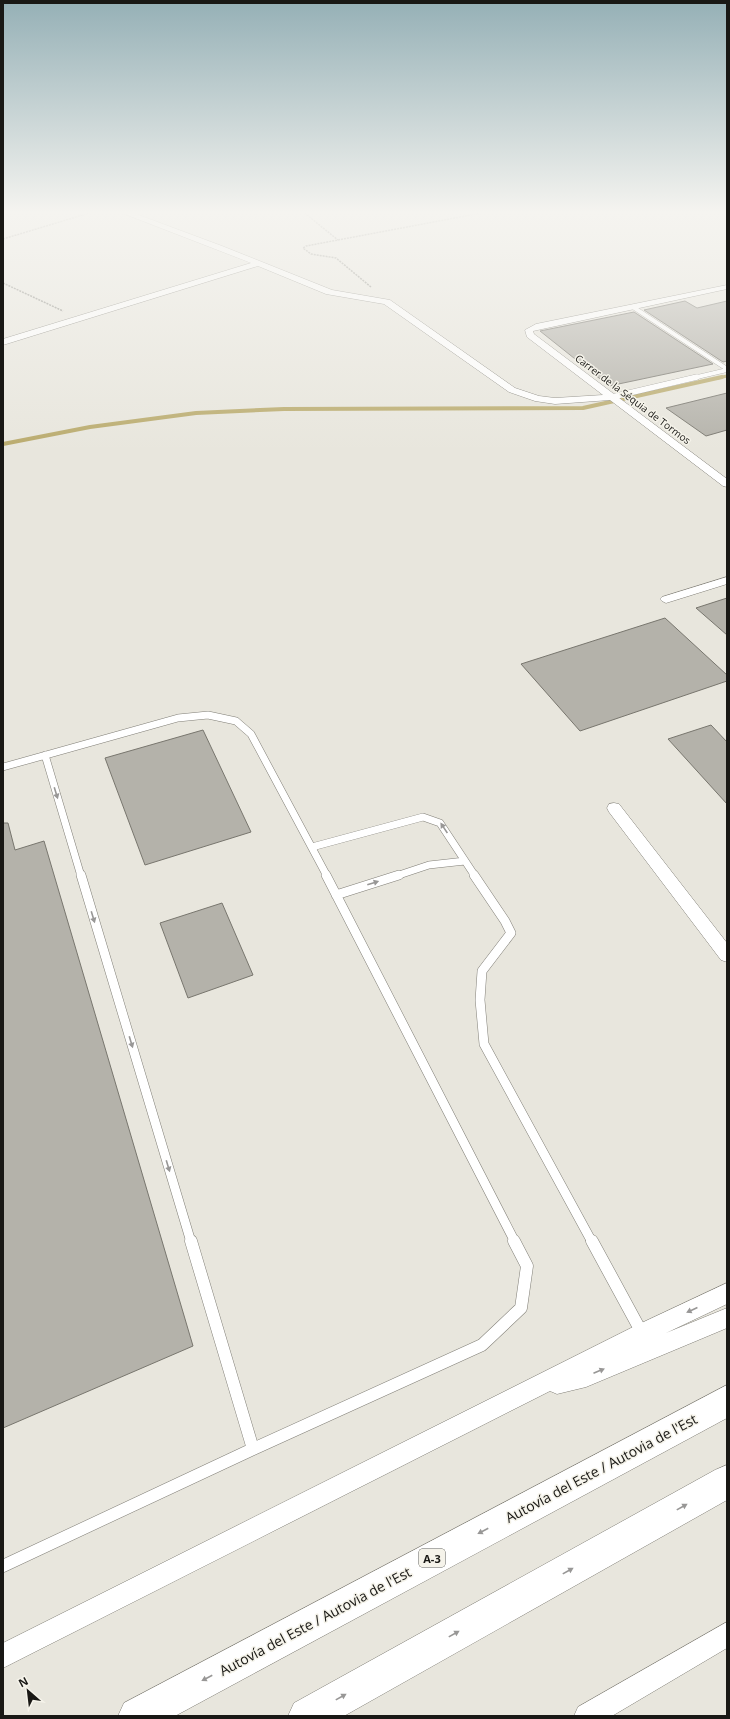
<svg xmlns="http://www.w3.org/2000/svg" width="730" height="1719" viewBox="0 0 730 1719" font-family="'Open Sans',sans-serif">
<rect width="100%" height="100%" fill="#e8e6dd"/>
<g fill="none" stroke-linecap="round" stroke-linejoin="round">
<!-- stream-far1 -->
<path stroke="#b9aa6c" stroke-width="3" d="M718,378l9,-2"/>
<!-- stream -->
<path stroke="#b9aa6c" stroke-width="4" d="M3,444l87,-17 106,-14 88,-4 299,-1 139,-31"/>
</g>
<!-- building -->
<path fill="#b4b2aa" stroke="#78766e" d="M685,301l12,7 30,-7v60l-4,1 -79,-52z
M634,312l79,52 -104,22 -69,-55z
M727,393v37l-21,6 -40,-28z
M727,598v37l-31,-27z
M665,618l62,57v6l-147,50 -59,-67z
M711,725l16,17v62l-59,-65z
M203,730l48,102 -106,33 -40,-107z
M3,823h5l7,27 29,-9 149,505 -190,82z
M222,903l31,72 -65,23 -28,-75z"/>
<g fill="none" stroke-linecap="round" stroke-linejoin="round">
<!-- service-far4 casing -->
<g stroke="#817f77" stroke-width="4.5">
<path id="service-far4" d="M633,307l94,62
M693,378l34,-8"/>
</g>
<!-- service-far3 casing -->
<g stroke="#817f77" stroke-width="6">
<path id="service-far3" d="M612,397l85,-20"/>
</g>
<!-- service-far2 casing -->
<g stroke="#817f77" stroke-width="8">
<path id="service-far2" d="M45,755l36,121
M3,767l175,-49 30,-3 28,6 15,13 76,142
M312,847l111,-30 17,6 35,53
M396,876l33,-11 36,-4"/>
</g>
<!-- service-far1 casing -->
<g stroke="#817f77" stroke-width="10">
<path id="service-far1" d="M81,875l110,367
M326,875l189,367
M474,875l31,46 6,12 -29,38 -2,29 4,44 108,198
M336,895l63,-20"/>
</g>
<!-- service casing -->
<g stroke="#817f77" stroke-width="13">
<path id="service" d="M191,1241l62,208
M592,1241l50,92
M3,1566l250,-117 229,-104 39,-37 6,-42 -13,-25"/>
</g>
<!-- minor casing -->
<g stroke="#817f77" stroke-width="1">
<path id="minor" d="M117,211h11l94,35 110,44 58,10 125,88 24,8 16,2 48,-3 -76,-58 -2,-7 11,-6 191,-39v4l-194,42 1,3 193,145v8l-4,-1 -113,-86 -55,4 -20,-3 -26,-9 -125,-88 -58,-10 -68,-28 -255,79v-6l248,-76z
M727,577v7l-61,19 -4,-2 -2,-2 2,-2z
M614,803l5,1 108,139v19l-6,-2 -112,-148 -2,-4 2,-4z
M727,1283v21l-61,29 61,-25v20l-141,59 -29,7 -7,-3 -547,277v-25l632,-317z
M727,1622v26l-115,68h-38l4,-9z"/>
</g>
<!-- motorway casing -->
<g stroke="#817f77" stroke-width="1">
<path id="motorway" d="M727,1385v33l-552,298h-57l6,-13z
M727,1465v35l-383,216h-56l6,-13 421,-233z"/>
</g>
<!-- path -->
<path stroke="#86857e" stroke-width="1.5" stroke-dasharray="2 1" stroke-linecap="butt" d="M302,211l36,29
M3,239l93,-28
M3,283l60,28
M371,287l-35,-29 -25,-4 -8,-6 3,-2 186,-35"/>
<!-- service-far4 -->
<use href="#service-far4" stroke="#fff" stroke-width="4"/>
<!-- service-far3 -->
<use href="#service-far3" stroke="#fff" stroke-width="5.5"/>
<!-- service-far2 -->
<use href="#service-far2" stroke="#fff" stroke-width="7"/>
<!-- service-far1 -->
<use href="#service-far1" stroke="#fff" stroke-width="9"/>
<!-- service -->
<use href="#service" stroke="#fff" stroke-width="12"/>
<!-- minor -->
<use href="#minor" fill="#fff" fill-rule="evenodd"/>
<!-- motorway -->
<use href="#motorway" fill="#fff" fill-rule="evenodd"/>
</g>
<!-- one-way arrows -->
<defs><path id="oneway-solid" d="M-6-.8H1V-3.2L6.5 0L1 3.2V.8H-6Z"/></defs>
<g fill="#989796">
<use href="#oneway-solid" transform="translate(56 793) rotate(73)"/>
<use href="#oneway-solid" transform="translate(444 828) rotate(-124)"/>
<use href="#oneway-solid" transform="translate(373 883) rotate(-18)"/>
<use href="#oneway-solid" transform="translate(93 917) rotate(73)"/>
<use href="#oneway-solid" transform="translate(131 1042) rotate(73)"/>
<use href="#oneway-solid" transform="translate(168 1166) rotate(73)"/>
<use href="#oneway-solid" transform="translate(692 1310) rotate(155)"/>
<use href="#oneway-solid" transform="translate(599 1371) rotate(-23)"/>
<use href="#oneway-solid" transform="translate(682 1507) rotate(-29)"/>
<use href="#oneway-solid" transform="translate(483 1531) rotate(152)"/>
<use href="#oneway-solid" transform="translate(568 1571) rotate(-29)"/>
<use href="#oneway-solid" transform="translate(454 1634) rotate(-29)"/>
<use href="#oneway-solid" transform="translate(207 1678) rotate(152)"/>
<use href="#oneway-solid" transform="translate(341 1697) rotate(-29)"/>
</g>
<!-- sky -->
<linearGradient id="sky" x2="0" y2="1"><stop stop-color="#95b0b6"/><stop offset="0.47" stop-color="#f5f4f0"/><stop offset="1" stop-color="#f5f4f0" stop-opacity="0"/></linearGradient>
<rect width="730" height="452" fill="url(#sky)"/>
<g text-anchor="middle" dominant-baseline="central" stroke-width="3" stroke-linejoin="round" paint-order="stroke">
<!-- far-street labels -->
<g font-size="10" fill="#191815" stroke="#f5f3ea">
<text transform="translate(633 399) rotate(37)">Carrer de la Séquia de Tormos</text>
</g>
<!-- shield labels -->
<rect fill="#f5f3ea" stroke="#5b5a55" stroke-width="1" x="419" y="1549" width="26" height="18" rx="3"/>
<g font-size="11" font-weight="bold" fill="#191815">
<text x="432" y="1558">A-3</text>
</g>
<!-- near-street labels -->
<g font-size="14" fill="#191815" stroke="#f5f3ea">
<text transform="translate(601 1468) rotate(-28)">Autovía del Este / Autovia de l'Est</text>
<text transform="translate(315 1621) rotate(-28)">Autovía del Este / Autovia de l'Est</text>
</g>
</g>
<!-- border -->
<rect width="730" height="1719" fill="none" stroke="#191815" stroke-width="8"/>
<!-- north arrow -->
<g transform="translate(28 1691) rotate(332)" stroke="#f5f3ea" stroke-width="3" paint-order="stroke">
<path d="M0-3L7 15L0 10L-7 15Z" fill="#191815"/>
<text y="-6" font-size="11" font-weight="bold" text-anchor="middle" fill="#191815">N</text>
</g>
</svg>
